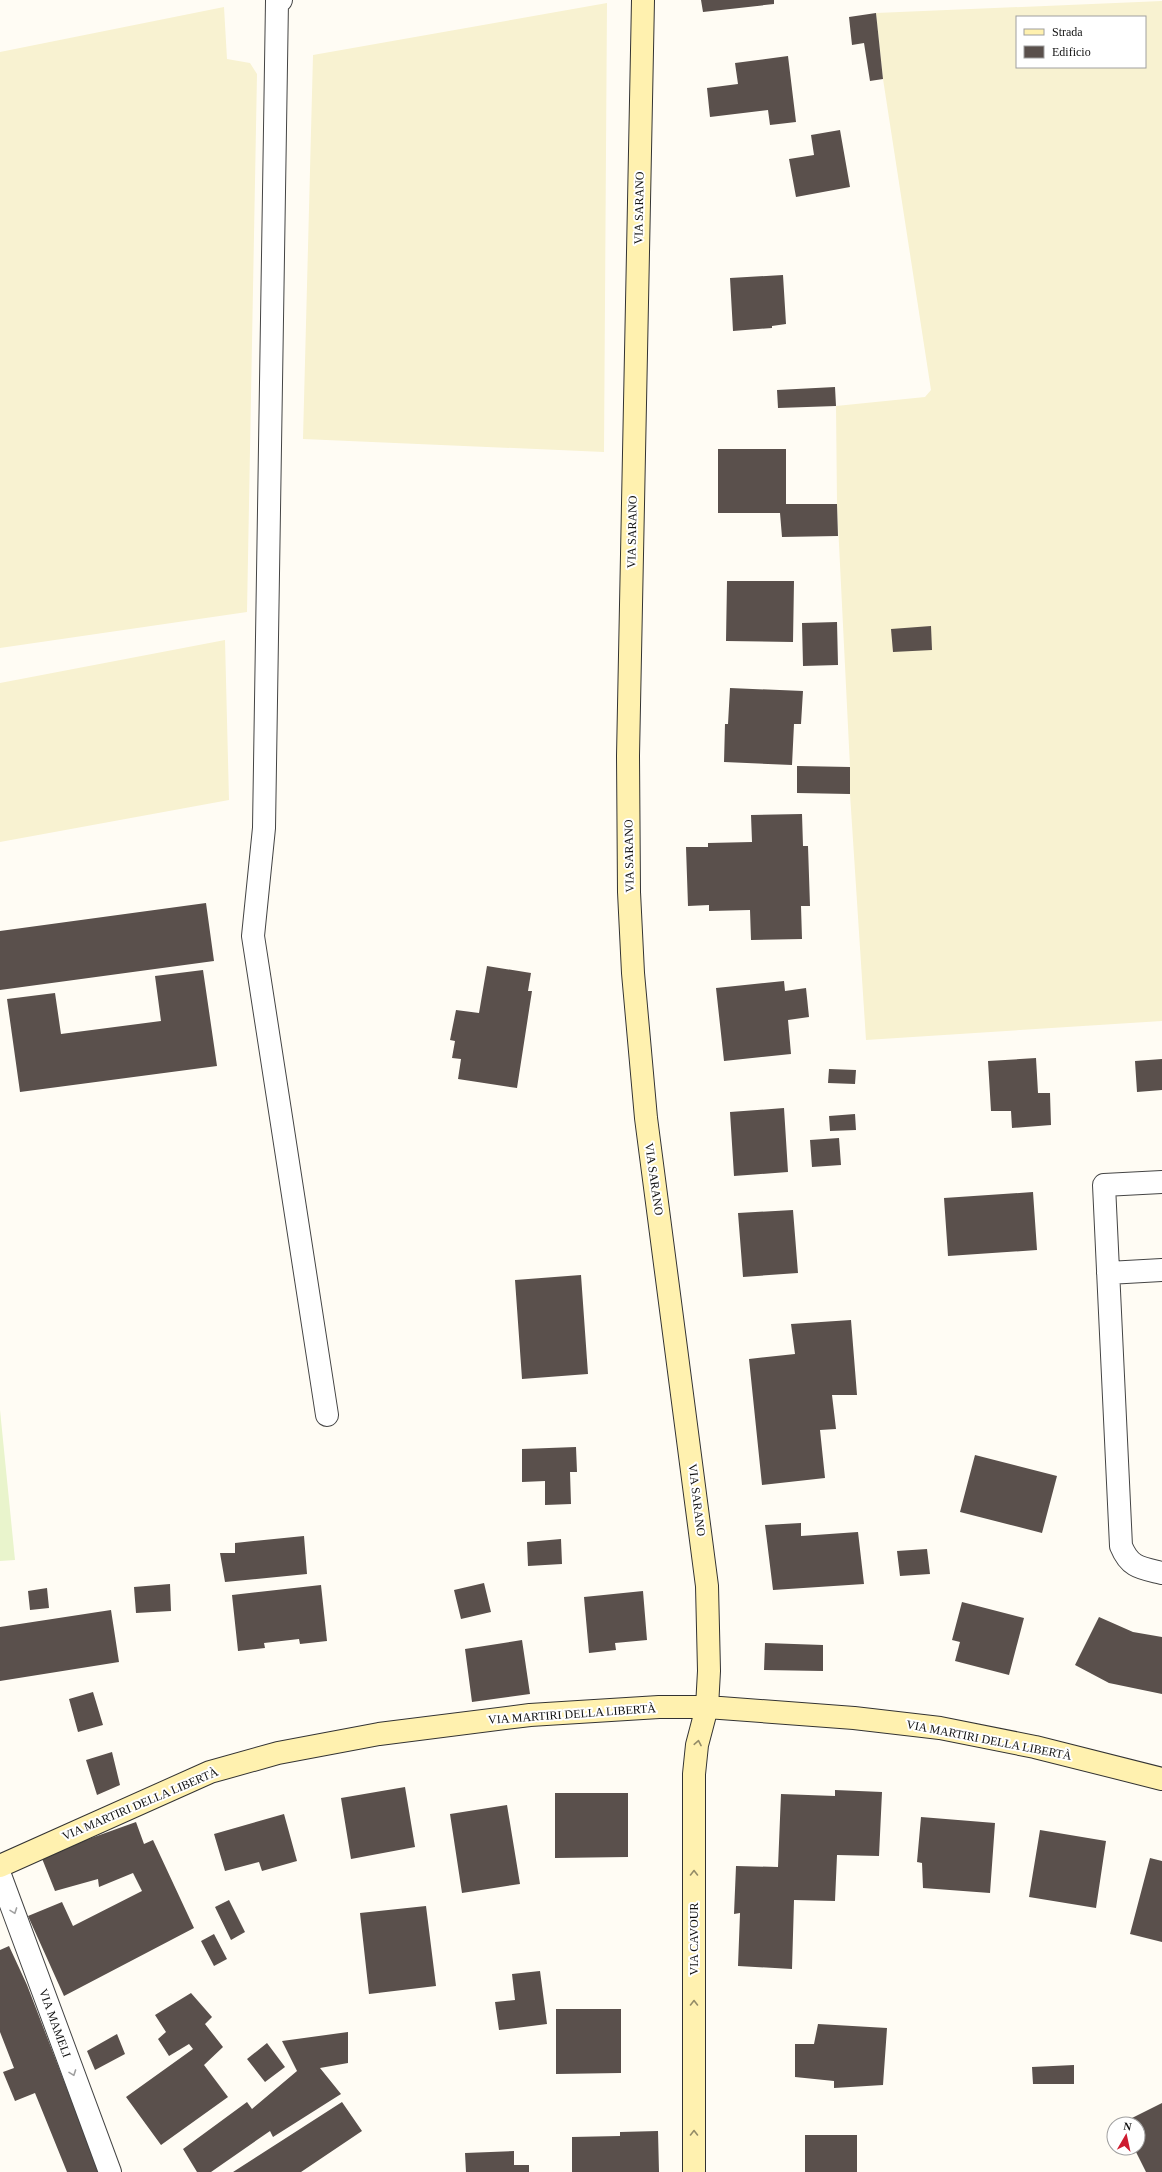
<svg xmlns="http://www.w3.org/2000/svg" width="1162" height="2172" viewBox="0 0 1162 2172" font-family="'Times New Roman',serif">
<rect width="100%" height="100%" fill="#fffcf4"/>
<!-- farmland -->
<path fill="#f8f2d1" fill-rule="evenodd" d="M1162,1v1020l-296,19 -16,-246v-27l-13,-263 -1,-98 89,-9 6,-7 -48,-311 -7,-66zM1017,17h128v50h-128z
M607,3l-3,449 -301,-13 10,-384z
M224,7l3,52 23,4 7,11 -10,538 -247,36v-596z
M225,640l4,160 -229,42v-159z"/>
<!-- pitch -->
<path fill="#e9f4cc" d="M0,1410l15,150 -15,1z"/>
<!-- building -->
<path fill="#5a504c" d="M701,0h73v4l-71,8z
M876,13l7,66 -13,2 -6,-38 -12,2 -3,-28z
M788,56l8,66 -26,3 -2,-15 -58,7 -3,-29 31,-4 -3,-21z
M840,130l10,57 -54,10 -7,-38 25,-4 -3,-20z
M783,275l3,49 -14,2v2l-39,3 -3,-53z
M835,387l1,19 -58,2 -1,-18z
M718,449h68v55h51l1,32 -56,1 -2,-24h-62z
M727,581h67l-1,61 -67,-1z
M837,622l1,43 -35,1 -1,-43z
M931,626l1,24 -39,2 -2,-23z
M730,688l73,3 -2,33h-7l-2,41 -68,-3 1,-38h3z
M797,766l53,1v27l-53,-1z
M802,814l1,32h5l2,60h-9l1,33 -51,1 -1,-30 -41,1v-6l-21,1 -2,-59h22v-4l44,-1 -1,-27z
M206,903l8,58 -214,29v-59z
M487,966l44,7 -3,18h4l-15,97 -59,-9 3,-20 -9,-1 3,-17 -5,-1 6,-30 23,3z
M203,970l14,96 -197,26 -13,-93 48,-6 6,41 100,-13 -6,-45z
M784,981l1,10 21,-3 3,29 -21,3 3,34 -67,7 -8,-73z
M1036,1058l2,35h12l1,32 -39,3 -1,-17h-20l-3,-50z
M1162,1059v31l-25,2 -2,-31z
M829,1069l27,1 -1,14 -27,-1z
M784,1108l4,64 -54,4 -4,-64z
M855,1114l1,16 -26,1 -1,-15z
M839,1138l2,27 -29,2 -2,-27z
M1033,1192l4,58 -89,6 -4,-58z
M793,1210l5,63 -55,4 -5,-64z
M581,1275l7,99 -66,5 -7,-99z
M851,1320l6,75h-25l4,34 -16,1 5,48 -63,7 -13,-126 46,-5 -4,-30z
M576,1447l1,25h-7l1,32 -26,1v-24l-23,1v-33z
M975,1455l82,21 -15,57 -82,-21z
M801,1523v13l57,-4 6,52 -91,6 -8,-65z
M304,1536l3,38 -82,8 -5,-29h15v-10z
M561,1539l1,25 -34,2 -1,-24z
M927,1549l3,25 -30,2 -3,-25z
M484,1583l7,29 -30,7 -7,-29z
M170,1584l1,27 -35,2 -2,-26z
M321,1585l6,56 -27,3 -1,-5 -35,4 1,5 -27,3 -6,-56z
M47,1588l2,20 -19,2 -2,-19z
M643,1591l4,49 -32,3 1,7 -27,3 -5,-56z
M962,1602l62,16 -15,57 -54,-14 5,-19 -8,-2z
M111,1610l8,52 -119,19v-54z
M1099,1617l34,15 29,5v57l-53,-11 -34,-18z
M522,1640l8,54 -58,8 -7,-53z
M765,1643l58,2v26l-59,-1z
M93,1692l10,33 -25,7 -9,-33z
M112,1752l8,33 -23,10 -11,-35z
M405,1787l10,60 -64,12 -10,-61z
M835,1790l47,2 -3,64 -42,-1 -2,46 -41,-1 -2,69 -54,-3 2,-53 -6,1 2,-48 42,1 3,-73 54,2z
M555,1793h73v64l-73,1z
M507,1805l13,79 -58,9 -12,-79z
M284,1814l13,47 -35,10 -3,-9 -34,9 -11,-37z
M921,1817l74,6 -5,70 -67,-5 -1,-25 -5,-1z
M136,1822l8,22 9,-4 41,88 -130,68 -36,-80 34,-14 11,24 69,-35 -9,-18 -34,14 -1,-8 -43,12 -14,-35z
M1040,1830l66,11 -10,67 -67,-11z
M1150,1858l12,3v81l-32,-8z
M229,1900l16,32 -14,8 -16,-33z
M426,1906l10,80 -67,8 -9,-81z
M214,1934l13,25 -13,7 -13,-25z
M9,1946l18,39 72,187h-32l-32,-79 -20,8 -12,-29 11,-4 -14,-36v-82z
M540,1971l7,53 -48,6 -4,-28 20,-2 -3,-26z
M191,1993l21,24 -7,7 18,23 -19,18 24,32 -67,48 -35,-48 67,-48 -4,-5 -20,12 -11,-17 8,-7 -11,-17z
M556,2009h65v64l-65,1z
M818,2024l69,4 -4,57 -49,3v-7l-39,-4v-33h19z
M348,2032v31l-28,5 21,26 -68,43 -3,-6 -59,41h-14l-14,-23 64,-47 5,7 45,-38 -15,-30z
M117,2034l8,20 -30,16 -8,-19z
M267,2043l18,24 -20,15 -18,-23z
M1074,2065v19h-41l-1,-17z
M342,2102l20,29 -61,41h-68z
M1162,2103v69h-16l-12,-24h4v-24l-16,-1z
M658,2131l1,41h-87v-35l48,-1v-4z
M805,2135h52v37h-52z
M514,2151v14h15v7h-63l-1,-19z"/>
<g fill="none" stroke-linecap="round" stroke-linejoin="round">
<!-- street casing -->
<g stroke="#444" stroke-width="24">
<path id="street" d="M281,0l-4,1 -13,827 -11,108 74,479
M1162,1182l-58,3 17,361c9,22 20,22 41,27
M1108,1273l54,-3
M0,1875l110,297"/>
</g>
<!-- secondary casing -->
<g stroke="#333" stroke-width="24">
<path id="secondary" d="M643,0l-15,756 1,136 4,81 13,145 61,468 2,85 -2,36 -10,38 -3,29v398
M0,1866l210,-94 68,-19 101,-19 151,-19 129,-8h48l147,11 86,10 95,19 127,32"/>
</g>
<!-- street -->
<use href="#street" stroke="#fff" stroke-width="22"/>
<!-- secondary -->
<use href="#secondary" stroke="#fff1af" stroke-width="22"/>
</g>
<!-- one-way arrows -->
<defs><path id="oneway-chevron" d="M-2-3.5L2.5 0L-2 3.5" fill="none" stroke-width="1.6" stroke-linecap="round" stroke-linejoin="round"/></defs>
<g stroke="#948c68">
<use href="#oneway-chevron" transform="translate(698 1743) rotate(-79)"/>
<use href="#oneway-chevron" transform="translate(694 1873) rotate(-90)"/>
<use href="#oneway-chevron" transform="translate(694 2003) rotate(-90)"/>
<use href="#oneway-chevron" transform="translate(694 2133) rotate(-90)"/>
</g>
<g stroke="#a0a0a0">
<use href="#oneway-chevron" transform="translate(14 1911) rotate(70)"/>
<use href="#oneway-chevron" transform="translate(73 2073) rotate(70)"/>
</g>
<g text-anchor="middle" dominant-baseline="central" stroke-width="4" stroke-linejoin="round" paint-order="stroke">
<!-- street labels -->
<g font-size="12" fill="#111" stroke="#fff">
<text transform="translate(639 208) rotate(-89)">VIA SARANO</text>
<text transform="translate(632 532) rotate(-89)">VIA SARANO</text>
<text transform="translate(629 856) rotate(-91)">VIA SARANO</text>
<text transform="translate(654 1179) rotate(82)">VIA SARANO</text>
<text transform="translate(697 1500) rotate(83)">VIA SARANO</text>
<text transform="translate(572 1714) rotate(-4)">VIA MARTIRI DELLA LIBERTÀ</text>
<text transform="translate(989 1740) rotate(11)">VIA MARTIRI DELLA LIBERTÀ</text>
<text transform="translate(140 1804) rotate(-23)">VIA MARTIRI DELLA LIBERTÀ</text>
<text transform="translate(694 1939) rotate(-90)">VIA CAVOUR</text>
<text transform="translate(55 2023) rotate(70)">VIA MAMELI</text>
</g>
</g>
<!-- legend -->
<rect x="1016" y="16" width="130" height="52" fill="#ffffff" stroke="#a0a0a0"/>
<rect x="1024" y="29" width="20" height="6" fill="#fff1af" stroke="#a0a0a0"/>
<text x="1052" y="36" font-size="12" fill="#111111">Strada</text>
<rect x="1024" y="46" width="20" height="12" fill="#5a504c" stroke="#a0a0a0"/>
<text x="1052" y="56" font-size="12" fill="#111111">Edificio</text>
<!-- north arrow -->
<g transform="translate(1126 2136) rotate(9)"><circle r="19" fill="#ffffff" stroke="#a0a0a0"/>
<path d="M0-3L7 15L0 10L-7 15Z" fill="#ce1c30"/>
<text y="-6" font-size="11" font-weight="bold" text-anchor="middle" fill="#111111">N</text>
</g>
</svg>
